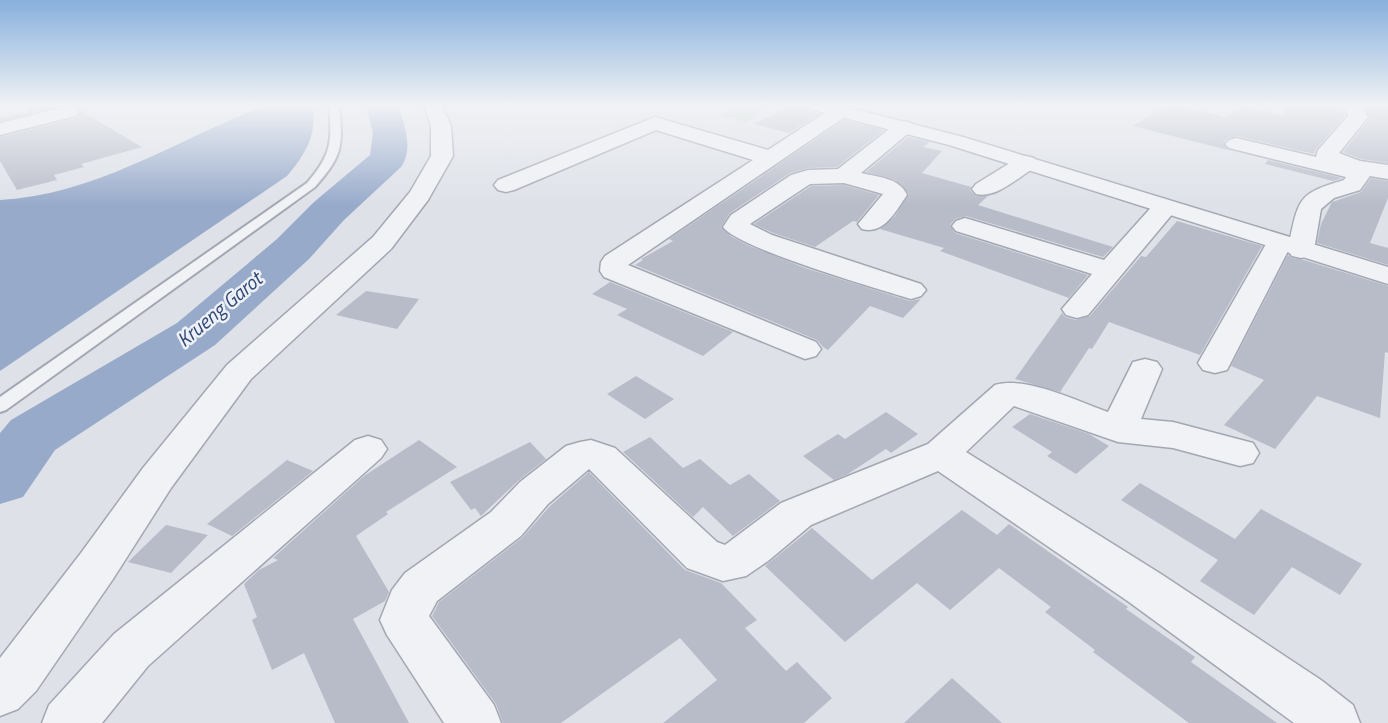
<svg xmlns="http://www.w3.org/2000/svg" width="1388" height="723" viewBox="0 0 1388 723" font-family="'Titillium Web',sans-serif">
<rect width="100%" height="100%" fill="#dee1e8"/>
<!-- green -->
<path fill="#c2d2bf" d="M733,105h34l-20,17 -27,-6 18,-10z"/>
<!-- water -->
<path fill="#97aaca" d="M267,105h45c6,29 -7,50 -25,71l-287,195v-171c97,-5 179,-62 267,-95z"/>
<g fill="none" stroke-linecap="round" stroke-linejoin="round">
<!-- river -->
<path fill="#97aaca" fill-rule="evenodd" d="M366,105h32c6,20 16,43 3,62l-57,53 -35,39 -94,86 -160,105 -32,47 -23,7v-71l11,-13 166,-97 100,-84 37,-37 56,-47 3,-22z"/>
</g>
<!-- building -->
<path fill="#b8bcc8" d="M27,105h37l-64,16v-3l29,-5z
M790,105l17,3 2,3 10,3 -30,19 -34,-9z
M1167,105h10l47,12 21,-11 39,10 1,-11h56l4,11 -29,33 -2,5 -77,-18 -9,2 -5,4 5,8 -95,-24z
M1364,105h24v58l-27,-4 -18,-7 27,-34z
M81,111l61,36 -61,17 3,3 -30,8 3,5 -40,10 -17,-29v-24l77,-19z
M844,120l40,10 -47,37 -29,1 -18,5 -60,40 -9,14 11,10 20,10 53,21 105,33 11,-2 -18,19 -33,-12 -42,44 -5,-3 -6,-7 -182,-75 8,-5 -2,-1 32,-18 -4,-2z
M908,137l22,5 -7,5 19,4 -20,22 49,14 -1,3 6,6h12l-10,9 135,42 -10,10 -137,-41 -11,3 -5,6 5,8 133,42 -19,23 -129,-47 4,-3 -64,-19 15,-13 14,-22 -14,-14 -29,-8z
M1268,160l74,18 -9,3 -68,-17z
M1371,178l17,3v17l-18,45 18,5v17l-71,-22 4,-19 11,-22 29,-10z
M844,185l35,10 -22,27 -4,-1 -38,26 -42,-14 -19,-9 57,-38z
M1177,221l85,25 -62,109 -91,-33 -17,27 -3,-1 -29,44 -45,-13 47,-66 3,4 11,3 14,-4 51,-60 5,1z
M1288,255l4,3 12,2 84,26v67l-3,-1 -5,66 -63,-22 -42,53 -51,-24 40,-45 -33,-14z
M610,282l123,50 -30,24 -86,-41 10,-6 -35,-15z
M366,291l53,8 -22,30 -61,-14z
M636,376l38,23 -29,20 -38,-25z
M886,412l32,22 -27,19 -5,-4 -38,25 -14,6 -31,-24 35,-22 7,5z
M1030,414l59,20 20,12 -33,28 -29,-18 5,-4 -40,-25z
M650,437l33,31 17,-9 30,26 19,-11 31,27 -47,35 -30,-29 -10,10 -70,-65z
M419,440l38,27 -71,45 2,2 -32,22 33,56 -4,9 -32,18 56,104h-74l-31,-70 -32,17 -20,-50 5,-3 -13,-33 15,-14 19,-10 -5,-2 91,-82z
M530,442l16,17 -27,21 -38,36 -6,-8 -4,2 -21,-28z
M287,460l26,11 -81,65 -25,-12z
M589,472l96,98 36,13 36,37 -12,8 41,43 11,-9 35,36 -28,25h-141l54,-43 -37,-42 -119,85h-58l-7,-19 -64,-88 7,-14 83,-64 28,-32z
M1140,483l95,56 26,-30 101,55 -22,31 -48,-28 -38,48 -54,-34 18,-21 -97,-60z
M962,510l35,25 12,-11 119,83 -2,2 69,48 -4,5 86,61h-88l-96,-71 2,-2 -50,-38 6,-5 -52,-39 -49,42 -33,-27 -72,59 -80,-76 47,-38 60,52z
M166,525l42,10 -37,38 -43,-11z
M952,678l50,45h-98z"/>
<g fill="none" stroke-linecap="round" stroke-linejoin="round">
<!-- service casing -->
<g stroke="#a3a7b2" stroke-width="4">
<path id="service" d="M329,105h10c4,42 4,50 -24,82l-309,223 -6,2v-15l307,-214c25,-29 25,-41 22,-78z"/>
</g>
<!-- minor casing -->
<g stroke="#a3a7b2" stroke-width="3">
<path id="minor" d="M424,105h18l9,21 2,30 -25,44 -37,49 -140,130 -80,109 -58,91 -77,112 -18,18 -18,7v-58l81,-105 62,-85 84,-103 146,-128 37,-45 21,-36v-30z
M1343,105h18l7,12 -29,36 21,8 28,4v14l-18,-3 -10,14 -26,8 -13,11 -7,41 -4,6 -9,2 -9,-2 -4,-5 -61,119 -12,3 -12,-3 -5,-7 72,-126 9,-2 11,4c9,-43 11,-46 54,-59l2,-3 -117,-29 -4,-4 4,-4 7,-2 80,19 2,-7 30,-34z
M69,106l7,2 3,4 -3,4 -76,19v-12z
M839,106l7,2 3,4 -3,4 -218,149 188,77 5,7 -5,7 -11,3 -201,-82 -4,-6 1,-9 4,-6 148,-96 -97,-30 -142,60 -8,2 -8,-2 -4,-5 4,-5 157,-63 113,33 64,-42z
M904,121l7,2 3,4 -3,4 -50,42c17,4 39,5 46,22 -11,16 -23,40 -45,34l-4,-5 25,-30 -39,-11 -34,1 -60,40 22,11 149,49 5,6 -5,6 -10,3 -10,-3c-32,-10 -163,-48 -178,-69l8,-12 60,-40 17,-5 30,-1 59,-46z
M1026,156l8,2 3,5 -3,5c-17,10 -38,31 -58,26l-4,-5 4,-5 42,-26z
M1165,200l9,2 3,5 -3,5 -86,103 -11,3 -11,-3 -4,-6 30,-35 -136,-43 -4,-5 4,-5 9,-3 139,42 52,-58z
M1145,359l12,3 5,7 -21,50 32,3 80,21 6,10 -6,10 -13,3 -67,-18 -55,-6 -104,-36 -48,46 195,122 160,106 32,25 7,18h-66l-165,-121 -191,-131 -127,54 -43,36 -22,15 -23,5 -36,-13 -98,-99 -41,35 -27,32 -84,65 -8,15 65,89 7,18h-57l-57,-88 -7,-15 12,-30 13,-17 86,-61 29,-30 46,-36 14,-4 11,-2 24,8 102,94 8,3 56,-42 147,-59 67,-59c32,-9 81,16 113,27l25,-50z
M368,436l13,4 6,9 -6,9 -233,208 -46,57h-60l7,-18 65,-71 241,-194z"/>
</g>
<!-- tertiary casing -->
<g stroke="#a3a7b2" stroke-width="3">
<path id="tertiary" d="M808,105h31l124,32 425,130v17l-439,-139 -139,-36z"/>
</g>
<!-- service -->
<use href="#service" fill="#f1f2f6" fill-rule="evenodd"/>
<!-- minor -->
<use href="#minor" fill="#f1f2f6" fill-rule="evenodd"/>
<!-- tertiary -->
<use href="#tertiary" fill="#f1f2f6" fill-rule="evenodd"/>
</g>
<!-- sky -->
<linearGradient id="sky" x2="0" y2="1"><stop stop-color="#87b0dc"/><stop offset="0.51" stop-color="#f0f2f5"/><stop offset="1" stop-color="#f0f2f5" stop-opacity="0"/></linearGradient>
<rect width="1388" height="206" fill="url(#sky)"/>
<g text-anchor="middle" dominant-baseline="central" stroke-width="5" stroke-linejoin="round" paint-order="stroke">
<!-- water labels -->
<g font-size="20" font-style="italic" fill="#2f4775" stroke="#edf0f6">
<text transform="translate(219 309) rotate(-40)">Krueng Garot</text>
</g>
</g>
</svg>
